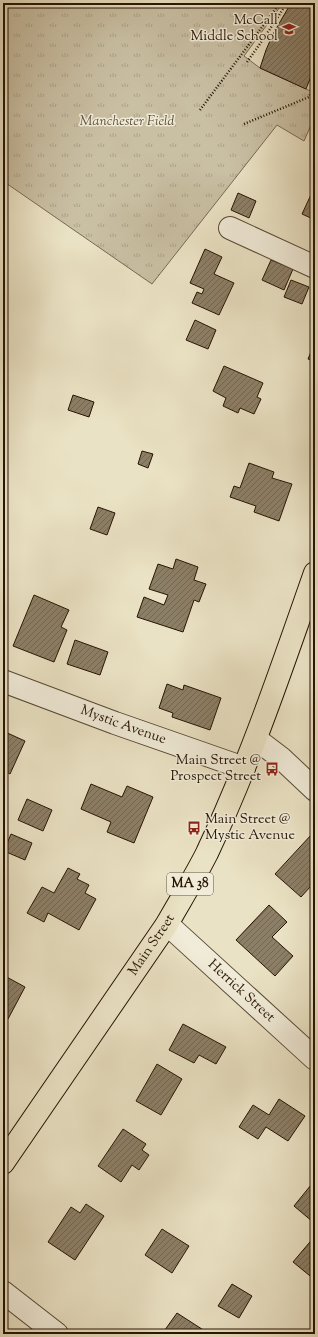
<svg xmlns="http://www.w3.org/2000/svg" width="318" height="1337" viewBox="0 0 318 1337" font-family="'Sorts Mill Goudy',serif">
<defs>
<pattern id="park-tufts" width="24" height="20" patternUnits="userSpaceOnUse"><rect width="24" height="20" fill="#c9bfa3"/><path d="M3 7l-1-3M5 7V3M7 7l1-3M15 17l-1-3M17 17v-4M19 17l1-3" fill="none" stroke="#aca38b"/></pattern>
<pattern id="building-hatch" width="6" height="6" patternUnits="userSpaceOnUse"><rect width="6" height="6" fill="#8c7f67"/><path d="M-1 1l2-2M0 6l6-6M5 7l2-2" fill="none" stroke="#726753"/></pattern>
</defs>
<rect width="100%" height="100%" fill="#eae2c4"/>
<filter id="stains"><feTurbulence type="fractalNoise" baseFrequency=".005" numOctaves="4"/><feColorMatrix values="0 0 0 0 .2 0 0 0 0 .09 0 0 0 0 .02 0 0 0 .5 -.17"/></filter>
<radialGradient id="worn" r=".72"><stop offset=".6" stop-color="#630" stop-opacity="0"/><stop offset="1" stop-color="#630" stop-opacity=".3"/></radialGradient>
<!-- park -->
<path fill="url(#park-tufts)" stroke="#786a53" d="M3,3h280l-39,53 16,12 55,25v23l-11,25 -27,-16 -125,159 -149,-103z"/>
<!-- building -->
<path fill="url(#building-hatch)" stroke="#261403" d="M291,3h24v67l-1,-1 -8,20 -46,-21 6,-18 7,-16z
M315,186v34l-13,-6z
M238,193l18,8 -7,17 -18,-8z
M205,249l17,8 -8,17 20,9 -15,32 -27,-12 5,-11 5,2 2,-5 -14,-6z
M271,260l22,9 -9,21 -22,-10z
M291,280l18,7 -7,17 -18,-7z
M195,320l21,10 -8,19 -22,-9z
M315,342v20l-7,-3z
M224,366l39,17 -6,14 4,2 -7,15 -14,-6 -2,5 -15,-7 3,-8 -13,-7z
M73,395l21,7 -5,15 -21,-7z
M142,451l11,3 -5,14 -10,-4z
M249,463l25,9 -2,6 20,6 -13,37 -25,-9 2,-6 -26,-9 4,-11 6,2z
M98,507l17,6 -8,22 -17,-6z
M176,559l22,8 -4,13 12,4 -7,18 -5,-2 -11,32 -46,-15 7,-20 20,8 4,-10 -19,-6 9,-25 15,5z
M34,595l35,15 -8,17 6,3 -13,32 -41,-16z
M75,640l33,12 -8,23 -33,-11z
M167,684l16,6 1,-5 37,13 -11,32 -38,-13 1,-4 -14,-5z
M3,731l22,10 -15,33 -7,-4z
M91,784l31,13 5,-11 26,11 -19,46 -27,-11 4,-10 -30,-13z
M27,799l25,11 -9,21 -25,-11z
M11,834l21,9 -7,17 -21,-9z
M312,834l3,3v52l-4,-3 -10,11 -26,-23z
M68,868l12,6 -3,5 12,6 -4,8 11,6 -17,31 -31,-17 -4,9 -17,-9 15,-26 12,6z
M269,905l18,17 -15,15 21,19 -18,20 -39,-36z
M3,975l22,12 -17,32 -4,-2 -1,2z
M183,1024l43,23 -10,17 -17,-9 -5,8 -25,-13z
M157,1064l25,15 -21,36 -25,-14z
M279,1099l26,17 -17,25 -22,-14 -8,12 -19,-12 14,-22 16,10z
M123,1129l23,15 -4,6 7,5 -10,15 -7,-5 -11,17 -23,-16z
M315,1180v40l-2,2 -19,-16z
M86,1204l18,12 -29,44 -27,-18 23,-35 9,6z
M162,1229l27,17 -17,27 -27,-18z
M315,1236v44l-22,-18z
M232,1284l20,12 -13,22 -21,-12z
M177,1313l31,20 -1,1h-45z"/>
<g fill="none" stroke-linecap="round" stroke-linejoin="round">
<!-- minor casing -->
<g stroke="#574833" stroke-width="24">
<g id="minor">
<path d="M230,228l85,39"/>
<path id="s1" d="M3,681l112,42 129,45"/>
<path d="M256,739l25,19 34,32"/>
<path id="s2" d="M167,924l148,135"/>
<path d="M3,1292l54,42"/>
</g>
</g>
<!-- major casing -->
<g stroke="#261403" stroke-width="24">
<g id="major">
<path id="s3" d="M3,1163l164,-239c13,-23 28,-47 40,-71 43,-91 75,-186 108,-280"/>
</g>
</g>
<!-- path -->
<path stroke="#261403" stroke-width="2.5" stroke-dasharray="1 2" stroke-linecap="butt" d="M247,62l15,-21 25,-38
M200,110l80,-107
M244,124l65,-27 4,-9 2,1"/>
<!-- minor -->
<use href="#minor" stroke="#f1ecd9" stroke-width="22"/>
<!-- major -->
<use href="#major" stroke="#eae2c4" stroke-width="22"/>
</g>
<!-- icons -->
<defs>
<g id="school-bare" transform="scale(1.08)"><path d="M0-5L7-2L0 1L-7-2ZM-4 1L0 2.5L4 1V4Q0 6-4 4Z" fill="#8f2418" stroke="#f1ecd9" stroke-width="2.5" paint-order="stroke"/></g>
<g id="bus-bare" transform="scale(1.08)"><path d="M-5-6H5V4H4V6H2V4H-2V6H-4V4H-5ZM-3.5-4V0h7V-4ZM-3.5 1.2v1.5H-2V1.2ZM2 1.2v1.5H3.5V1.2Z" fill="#8f2418" stroke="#f1ecd9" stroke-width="2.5" paint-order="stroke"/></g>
</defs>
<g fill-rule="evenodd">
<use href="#school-bare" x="289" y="29"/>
<use href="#bus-bare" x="272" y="769"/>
<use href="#bus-bare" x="194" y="828"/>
</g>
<g text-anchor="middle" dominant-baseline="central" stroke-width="3" stroke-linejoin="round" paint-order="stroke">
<!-- shield labels -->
<rect fill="#f1ecd9" stroke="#635543" stroke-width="1" x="167" y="873" width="46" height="22" rx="3"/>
<g font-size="13" font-weight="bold" fill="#261403">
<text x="190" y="884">MA 38</text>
</g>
<!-- poi labels -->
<g font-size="14" fill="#261403" stroke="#f1ecd9" text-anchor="end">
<text x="278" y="21">McCall<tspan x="278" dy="16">Middle School</tspan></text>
<text x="261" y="761">Main Street @<tspan x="261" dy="16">Prospect Street</tspan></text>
<text x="205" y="820" text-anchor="start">Main Street @<tspan x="205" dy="16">Mystic Avenue</tspan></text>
</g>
<!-- park labels -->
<g font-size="14" font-style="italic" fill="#5f503b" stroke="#f1ecd9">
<text x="127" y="122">Manchester Field</text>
</g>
<!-- street labels -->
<g font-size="14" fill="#261403" stroke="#f1ecd9">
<text stroke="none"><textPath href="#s1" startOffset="128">Mystic Avenue</textPath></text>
<text stroke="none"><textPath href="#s3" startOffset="264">Main Street</textPath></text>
<text stroke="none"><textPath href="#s2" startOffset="100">Herrick Street</textPath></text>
</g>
</g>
<!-- margin -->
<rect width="318" height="1337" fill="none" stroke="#eae2c4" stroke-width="16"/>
<rect x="4" y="4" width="310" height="1329" fill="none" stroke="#261403" stroke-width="2"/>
<rect x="8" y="8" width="302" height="1321" fill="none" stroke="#261403"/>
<rect width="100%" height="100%" filter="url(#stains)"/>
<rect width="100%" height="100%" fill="url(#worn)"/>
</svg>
